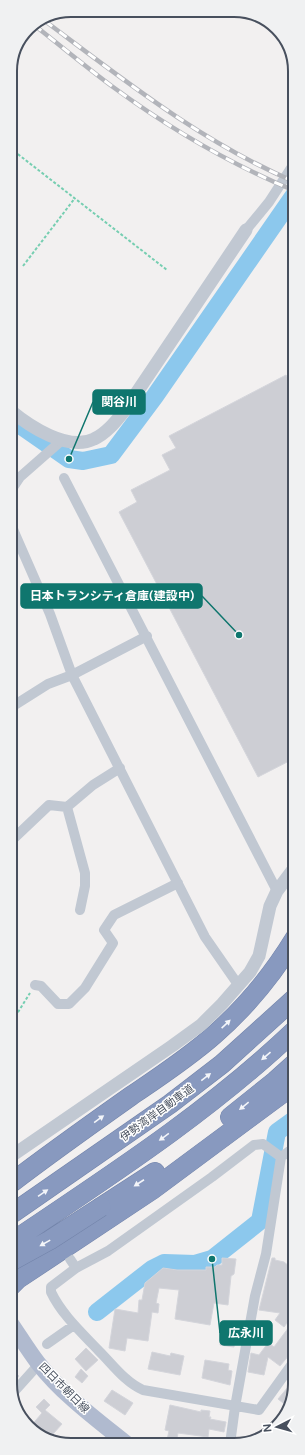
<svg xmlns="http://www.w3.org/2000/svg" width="305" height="1455" viewBox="0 0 305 1455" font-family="Figtree,'Noto Sans JP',sans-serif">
<rect width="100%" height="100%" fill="#f2f0f0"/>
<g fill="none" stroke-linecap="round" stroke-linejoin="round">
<!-- river -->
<path stroke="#8cc8ed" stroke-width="18" d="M10,418l59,41 14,2 28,-6 44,-59 140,-202
M97,1312l55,-43 12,-6 31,1 17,-5 48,-38 17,-89 18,-13"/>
</g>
<!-- building -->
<path fill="#cdced4" stroke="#d4d5db" d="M286,375l9,16v367l-37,19 -139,-265 18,-10 -6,-12 39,-20 -8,-15 14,-7 -7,-12z
M222,1258l14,1 -2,15 -3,2 -3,29 -14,-2 -4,22 -35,-6 4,-29 -20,-2 -3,15 3,1 -1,9 -6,-1 -4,29 -21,-3 -2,13 -16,-3 6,-39 23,4 1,-13h3l3,-17 18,-15 14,2h29v-3h9l2,-2h5z
M272,1258h3v2l9,2 11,9v44h-2l-9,12 -9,-7 5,-7 -21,-3z
M289,1327l6,5v16l-15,18 -12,-9 -4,18 -16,-3 3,-19 8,2 12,-16 -1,5 4,3z
M223,1329l11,2 -1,4 2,1 -1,11 -14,-2z
M86,1348l12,12 -12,11 -11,-12z
M152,1352l18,4 1,-3 13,3 -4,19 -32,-6z
M205,1360l24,4 -1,6 4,1 -2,14 -28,-7z
M10,1368l9,8 -9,10z
M81,1369l7,7 -6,7 -7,-6z
M288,1387l5,4 -6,15 -9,-7z
M112,1390l21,13 -8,12 -21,-14z
M44,1399l6,6 -5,5 17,14 -9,10 -1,-1 -4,4 -18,-10 12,-14 -6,-6z
M170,1405l31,7v-2l9,1 -1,6h2l-1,2 16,3 -2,10 -15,-3 -1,8 -30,-4 -2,11h-10l3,-13 -4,-1z"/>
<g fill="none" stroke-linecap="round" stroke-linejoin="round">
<!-- motorway casing -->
<g stroke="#7384aa" stroke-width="20">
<path id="motorway" d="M230,1117l45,-36 20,-18
M10,1184c39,-30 80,-59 121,-88 28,-19 57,-38 83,-61 32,-28 59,-61 81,-97
M101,1207l54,-35
M10,1215l160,-111 52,-40 73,-66
M10,1287l8,-8 134,-89 143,-106"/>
</g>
<!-- path -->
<path stroke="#76ceb1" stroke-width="2" stroke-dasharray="3 2" stroke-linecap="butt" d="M80,17l4,-7
M10,148l157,122
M23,266l52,-68
M10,1025l20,-32"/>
<!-- minor -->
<path stroke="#c1c8d2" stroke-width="10" d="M246,230l23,-28 26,-40
M64,478l213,413
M10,492l10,-15 41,-36
M10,521l5,13 35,80 22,61 133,262 34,49
M10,708l38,-24 24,-9 75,-39
M67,807l18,66v13l-5,24
M10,842l39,-37 18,2 26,-22 27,-17
M35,985l6,1 17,18h11l16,-16 28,-45 -9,-13 10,-15 64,-32
M281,1157l-18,-13 -9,1 -42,32 -104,74 -32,17 -25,19v5c11,23 31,41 48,59 14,14 26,31 44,39l116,20 36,-50
M70,1259l6,9
M47,1344l27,-19
M12,1394l27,-30
M230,1444l5,-37 20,-111 11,-42 15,-97 14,-10"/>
<!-- tertiary -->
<path stroke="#c1c8d2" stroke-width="13" d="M10,410c19,16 58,42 84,29 13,-6 22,-18 31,-29l121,-180
M10,1157l162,-111 29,-21 21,-21 28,-32 9,-16 11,-50 7,-15 18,-24"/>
<!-- primary -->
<path stroke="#b0bacf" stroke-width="16" d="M10,1322c9,13 18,28 28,41 24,31 58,56 89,81"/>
<!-- motorway -->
<use href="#motorway" stroke="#8899bf" stroke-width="19"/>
<!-- rail casing -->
<g stroke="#b2b4ba" stroke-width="4.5">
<path id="rail" d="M45,21c79,59 158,122 250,161
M34,25c27,21 52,42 79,62 56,41 117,77 182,104"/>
</g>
<!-- rail -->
<use href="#rail" stroke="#fff" stroke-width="3" stroke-dasharray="9" stroke-linecap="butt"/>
<!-- motorway-bridge casing -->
<g stroke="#7384aa" stroke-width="20" stroke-linecap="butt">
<path id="motorway-bridge" d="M10,1243c98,-66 199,-131 285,-213
M10,1262l40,-22 51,-33"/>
</g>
<!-- motorway-bridge -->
<use href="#motorway-bridge" stroke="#8899bf" stroke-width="19"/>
</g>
<!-- one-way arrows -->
<defs><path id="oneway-solid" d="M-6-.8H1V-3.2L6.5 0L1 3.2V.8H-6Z"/></defs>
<g fill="#f3f5f9">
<use href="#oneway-solid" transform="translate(226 1024) rotate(-43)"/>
<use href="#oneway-solid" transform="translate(266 1056) rotate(139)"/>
<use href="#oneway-solid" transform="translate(206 1077) rotate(-38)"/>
<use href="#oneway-solid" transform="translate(244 1106) rotate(141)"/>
<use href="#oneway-solid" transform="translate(99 1119) rotate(-36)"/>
<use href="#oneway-solid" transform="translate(164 1137) rotate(144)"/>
<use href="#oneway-solid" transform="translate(139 1183) rotate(147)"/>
<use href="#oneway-solid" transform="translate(43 1193) rotate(-34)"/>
<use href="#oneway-solid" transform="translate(45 1243) rotate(151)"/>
</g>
<g text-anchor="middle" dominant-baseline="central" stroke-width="3" stroke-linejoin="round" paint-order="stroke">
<!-- street labels -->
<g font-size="11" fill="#48505e" stroke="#fff">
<text transform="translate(157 1113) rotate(-36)">伊勢湾岸自動車道</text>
<text transform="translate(64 1388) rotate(45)">四日市朝日線</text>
</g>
</g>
<!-- crop -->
<path d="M0 0H305V1455H0ZM71 17H234A54 54 0 0 1 288 71V1384A54 54 0 0 1 234 1438H71A54 54 0 0 1 17 1384V71A54 54 0 0 1 71 17Z" fill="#f0f1f2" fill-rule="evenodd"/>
<path fill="none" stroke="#48505e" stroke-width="2" d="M71 17H234A54 54 0 0 1 288 71V1384A54 54 0 0 1 234 1438H71A54 54 0 0 1 17 1384V71A54 54 0 0 1 71 17Z"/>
<!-- callouts -->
<path fill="none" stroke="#0f766e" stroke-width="1.5" d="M69 459L93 402M239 635L202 596M212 1259L220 1333"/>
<g fill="#0f766e" stroke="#fff" stroke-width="1.5">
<circle cx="69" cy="459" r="4"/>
<circle cx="239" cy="635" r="4"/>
<circle cx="212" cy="1259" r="4"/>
</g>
<g fill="#0f766e" stroke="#0f766e" stroke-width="1.5">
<rect x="93" y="390" width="52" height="24" rx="4"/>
<rect x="21" y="584" width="181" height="24" rx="4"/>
<rect x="220" y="1321" width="52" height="24" rx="4"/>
</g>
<g font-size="12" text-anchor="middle" font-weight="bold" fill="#fff">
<text x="119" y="406">関谷川</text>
<text x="112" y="600">日本トランシティ倉庫(建設中)</text>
<text x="246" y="1337">広永川</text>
</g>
<!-- north arrow -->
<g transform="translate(277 1427) rotate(264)" stroke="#ffffff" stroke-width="3" paint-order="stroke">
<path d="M0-3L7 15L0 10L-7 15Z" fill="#48505e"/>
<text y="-6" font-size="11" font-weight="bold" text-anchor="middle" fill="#48505e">N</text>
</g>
</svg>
